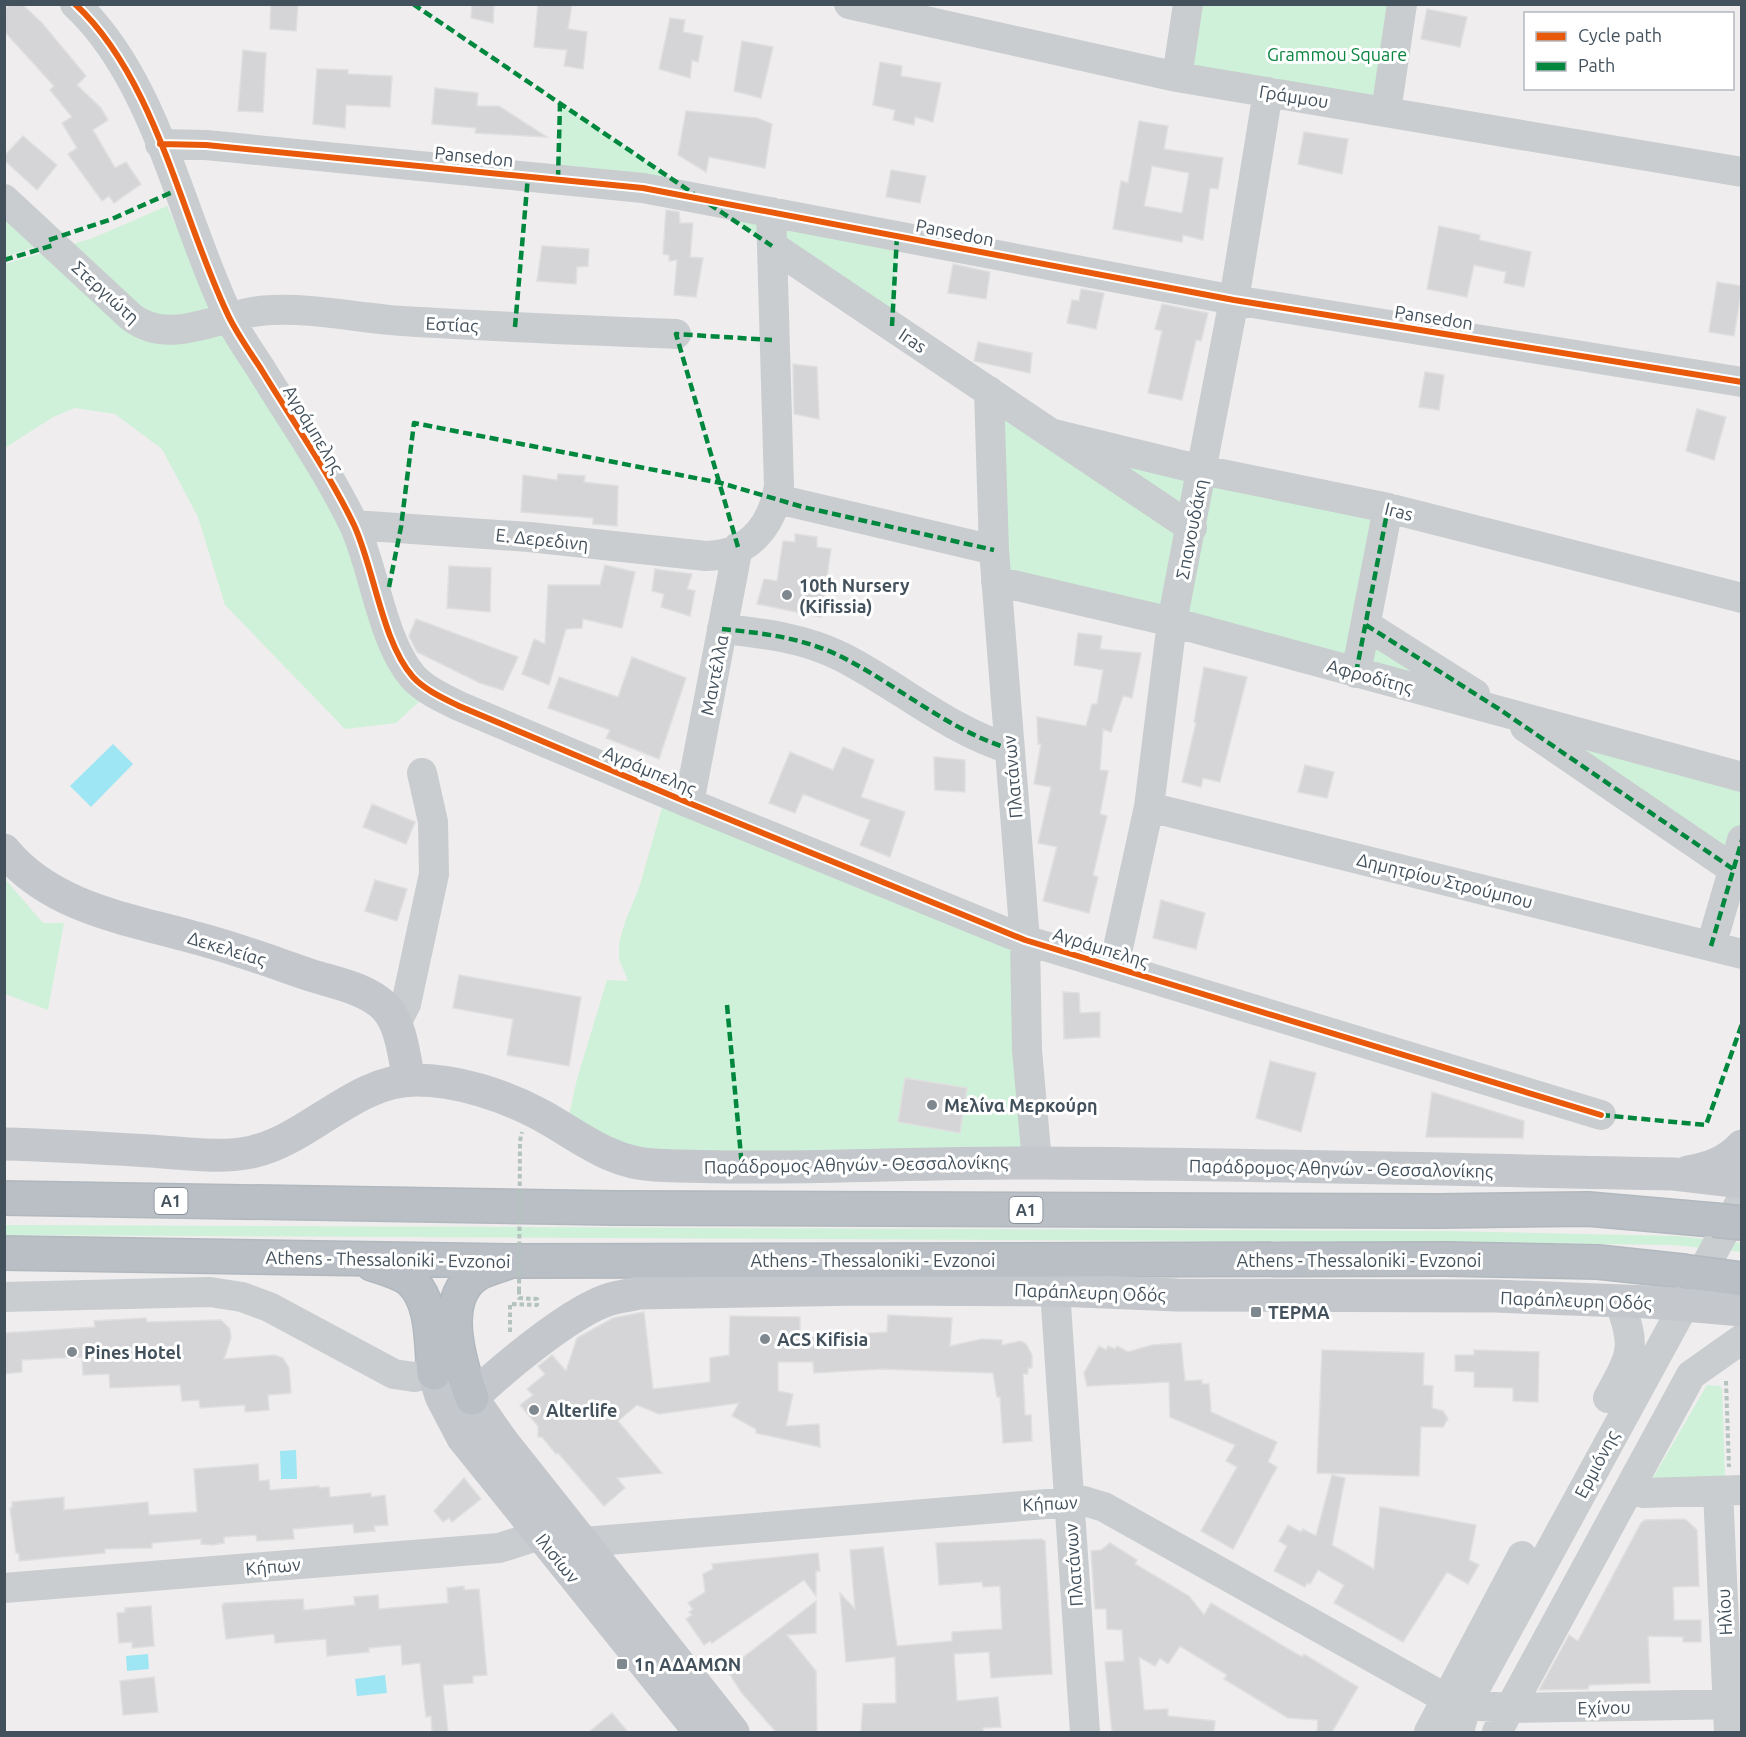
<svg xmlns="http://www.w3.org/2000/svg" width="1746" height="1737" viewBox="0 0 1746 1737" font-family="Ubuntu,sans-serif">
<rect width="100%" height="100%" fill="#efeded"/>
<!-- green -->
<path fill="#cff1d9" d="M1190,5h209l-13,106 -209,-34z
M560,104l143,96 194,36 -5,90 -189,-126 -145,-21z
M167,206l30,64 154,267 72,161 -27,25 -51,6 -120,-124 -27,-88 -36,-68 -47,-35 -40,-6 -22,9 -48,31v-184l88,-26z
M5,213l35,32 -35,12z
M991,412l397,96 -22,117 133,84 -503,-128z
M1512,715l229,62v63l-8,29z
M663,804l354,145 10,201 -384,3 -74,-37 8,-37 30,-99 21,1 -9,-22v-16l6,-21 15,-37z
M5,879l38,44h21l-16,87 -43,-16z
M5,1225l1441,6 231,5 64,7 1,9 -68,-7 -226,-3 -1443,-7z
M1707,1385l13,1 2,3 3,89 -75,5z"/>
<!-- water -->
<path fill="#9ee6f3" d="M113,744l20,20 -42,43 -21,-21z
M296,1450l1,29h-16l-1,-28z
M148,1654l1,15 -22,2 -1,-15z
M385,1675l2,18 -30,3 -2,-17z"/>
<!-- building -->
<path fill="#d5d5d7" stroke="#dfdfe0" stroke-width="1.5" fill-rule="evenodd" d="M10,4h12l20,19 44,53 -9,9 24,23 7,12 -15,10 22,38 11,-6 15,22 -27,19 -5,-7 -7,5 -34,-47 9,-6 -15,-25 10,-6 -22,-27 4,-4 -50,-55v-21z
M271,4h27l-2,27 -26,-2z
M472,4h22l-1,19 -22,-5z
M538,4h34l-4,25 19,3 -4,37 -19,-3 3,-16 -33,-3z
M1427,9l40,8 -7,30 -39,-8z
M670,18l15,2 -2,12 20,4 -5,26 -6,-2 -2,18 -31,-9z
M742,41l31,6 -12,51 -27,-7z
M243,50l23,3 -3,59 -25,-1z
M880,62l22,4 -1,10 40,7 -8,39 -18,-5 -1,8 -21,-5 2,-10 -22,-5z
M317,69l31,1v4l44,2 -2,31 -44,-2 -1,23 -32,-4z
M435,88l43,5 -1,13h22l48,31 -72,-4 1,-5 -44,-4z
M686,111l71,7 15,6 -7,44 -56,-11 -3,15 -28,-17z
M1139,121l29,5 -4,23 59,9 -5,31 -8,-1 -7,52 -20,-5 -1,7 -69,-13 8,-48 7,2zM1152,166l37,7 -7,40 -38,-7z
M1304,132l44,7 -6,35 -44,-10z
M23,136l34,29 -20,25 -33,-30v-4z
M891,170l35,6 -6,27 -34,-6z
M666,210l13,2 1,11h13l-3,34 13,1 -7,39 -22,-2 3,-35 -8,1v-6l-6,-1z
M1439,226l41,9 -1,5 52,12 -7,35 -20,-4 2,-11 -32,-7 -7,32 -40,-8z
M542,246l47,3 -1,17 -11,1 -1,17 -39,-3z
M953,264l37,8 -4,27 -38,-6z
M1717,282l25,4 -8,50 -25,-4z
M1081,289l23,4 -8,36 -29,-6 5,-23 7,1z
M1162,304l46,9 -7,28 -5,-1 -14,60 -34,-7 14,-62 -7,-2z
M978,342l54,11 -2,20 -56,-12z
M793,364l24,3 2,52 -25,-5z
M1425,372l19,3 -5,35 -20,-3z
M1697,409l29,8 -12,43 -28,-9z
M558,474l27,2 -1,6 34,4 -1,40 -24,-2v-6l-72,-6 2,-37 34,5z
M795,534l22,3v10l14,2 -10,68 -64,-13 7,-25 13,2 6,-40 12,1z
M605,565l30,7 -13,56 -39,-9 -1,9 -16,1 -17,56 -27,-11 12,-35 11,5 3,-59h52z
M449,566l42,2 -1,44 -43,-4z
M655,569l37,5 -5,15 8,2 -5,25 -29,-9 3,-13 -12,-3z
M416,619l102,38 -15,33 -23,-7 -63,-31 -8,-16z
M1078,633l24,3 -2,13 41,4 -9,45 -9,-2 -12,36 -8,-3 -3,41 8,1 -8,43 7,2 -14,59 5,2 -9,36 -46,-12 14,-54 -19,-4 13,-56 -17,-3 7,-40h-3l-1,-27 49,9 6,-22h5l6,-34 -29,-5z
M632,657l54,21 -27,81 -53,-21 4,-8 -62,-22 11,-31 59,20z
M1204,667l43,10 -27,105 -17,-4 -2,9 -19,-5 14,-59 -2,-1z
M843,747l31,13 -13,37 44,15 -15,45 -30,-12 10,-25 -67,-26 -8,19 -26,-10 21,-51 43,18z
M934,757l31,3v32l-30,-2z
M1305,765l29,7 -7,26 -29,-6z
M372,804l43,18 -9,22 -43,-17z
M375,880l32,9 -10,32 -32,-10z
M1161,900l44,13 -9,36 -43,-11z
M459,975l122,22 -12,69 -62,-11 6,-36 -60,-11z
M1063,992l16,1 1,20 20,-1v25l-36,2z
M1270,1061l46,12 -15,59 -45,-14z
M905,1078l62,10 -7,45 -62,-11z
M1432,1092l92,29 -1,17 -97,-1z
M644,1312l9,77 57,-7v-24l19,-3 1,-39 70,1v21l87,-6 1,-17 64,3 -2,28 32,-7 20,1v5l19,-4 5,3 6,11v13h-4v6h-5l2,41h6l1,26 -29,2 -3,-46h-3l-4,-24 -112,-4 -67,4 -1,-11h-35v29l15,3 -7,32 33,-2 1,23 -64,-14v-4l-24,-13 7,-13 -80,11 -22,-9 -19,16 44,52 -45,5 8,10 -21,18 -46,-53 -2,1 -14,-17h-4v-11l-18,-21 13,-10 -6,-6 18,-15 -7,-8 8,-6 6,-5 14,16 11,-33 36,-20z
M146,1318l1,4 74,-2 9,9 1,9 -7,21 51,-4 8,3 6,10 2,25 -23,2 1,15 -24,2v-7l-45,3 -1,-8 -17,1 -2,-16 -70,3 -1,-14 -26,1 -1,-18 -60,3v12l-18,2v-41l91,-6 -1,-6z
M1181,1343l4,38 17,-1v4h7l2,28 66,30 -9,20 9,5 -44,82 -32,-18 36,-64 -11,-6 9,-16 -65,-28 -1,-35 -82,4 -3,-13 15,-27 7,4 2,-4 7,3 2,-3 11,6 24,-7z
M1322,1350l102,3 -1,32 10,1 -1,22 11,3 5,8 -5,8h-22l-2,49 -102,-3z
M1474,1350l65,2 -1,50 -25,-1v-13l-39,-1v-15l-19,-1v-16h19z
M258,1464l1,17 10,-1 1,10 49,-4v2l10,-1 1,10 41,-4v4l14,-2 3,30 -14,1 1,5 -21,2 -1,-9 -60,5 1,10 -37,2 -1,-6 -32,2v6l-12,2 -11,-1v-5l-49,4v5l-47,1v4l-86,8v-7l-3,-1 -6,-45h2v-6l52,-5v13l84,-8 1,13 48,-3 -3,-43z
M1332,1475l13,3 -13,67 42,24 6,-62 96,18 -7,35 10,5 -11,19 -21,-12 -44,70 -69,-39 10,-18 -26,-15 -8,14 -3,-1 -2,4 -31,-16 13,-25 -8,-5 9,-16 13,7 2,-3 13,7z
M464,1478l17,21 -29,23 -3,-4 -6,4 -9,-11z
M1685,1519l12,11 2,56 -26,1 1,33h27v22h-18v-5l-35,-1 2,47 -61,2 -1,4 -49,1 30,-55 9,6 63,-118 4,-3z
M1041,1539l4,2 7,133 -61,4 -2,-26 -35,2 3,47 41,-4 3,30 -18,1v4h-122l2,-28 33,-1 -1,-46 -49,5 -6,-69 15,16 -5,-59 33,-3 14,99 55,-5v-9l50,-3 -2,-43 -17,1 -1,-5 -43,3 -3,-42z
M1110,1543l27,17 -2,4 54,32 15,19 7,-12 91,54 2,-3 54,33 -26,45h-15l1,-12 -30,-2 -64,-39 3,-4 -47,-29 -12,18 -8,-6 -5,8 -16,-9 5,53 24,-1v7l47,5 -1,11h-102l-7,-70 19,-1 -2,-31 -15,-1 -1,-20h-11l-4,-58 10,-1z
M818,1553l2,18h-4v25l-12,-16 -92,63 -2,-2 -6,4 -18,-26 6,-4 -3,-3 4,-3 -5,-6 17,-11 -2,-18 10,-5 -1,-5z
M464,1586v4l15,-1 8,86 -14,1v7l-30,2 5,47h-16l-1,-16 -5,1 -6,-54 -18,2 -1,-20 -32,3v4l-42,4 -1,-17 -51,4 -1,-9 -48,5 -4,-33 2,-3 79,-4 1,11 51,-5 -1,-8 24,-2 1,14 69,-6 -1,-15z
M816,1601v32l-29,2 29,36 1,61h-41l-35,-40 -14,-22z
M151,1606l3,40 -22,2v-6l-13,1 -2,-30 8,-1v-4z
M154,1677l4,35 -35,3 -3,-34z
M612,1713l16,19h-39z"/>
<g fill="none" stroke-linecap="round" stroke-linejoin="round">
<!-- highway casing -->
<g stroke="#b1b8be" stroke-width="36">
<path id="highway" d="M4,1198l610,10 825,3 149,-2 126,11
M4,1253l508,8 934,-2 152,3 84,9
M372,1264c12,4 28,8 38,16 24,21 21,64 24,93
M472,1398c-12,-33 -34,-99 5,-124 9,-5 21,-8 31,-12"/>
</g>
<!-- path -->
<path stroke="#b5c3be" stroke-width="4" stroke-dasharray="4.5 3" stroke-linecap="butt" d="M520,1141l2,-9
M510,1332v-28l27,1v-6l-18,-1v-7
M1726,1381l3,86"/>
<!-- minor -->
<path stroke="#c9cdcf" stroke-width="30" d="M75,4c81,75 106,213 153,311 9,19 22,37 33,54 31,51 67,102 93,156 20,43 28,117 59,152 12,13 30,21 46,29l230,97 336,137 576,175
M849,4l328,73 565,95
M1177,77l11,-73
M1386,111l16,-107
M160,144l46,1 437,43 591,112 508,82
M4,199l127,118c41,32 94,-6 140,-7 44,-2 88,8 132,11 91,6 182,9 273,13
M772,246l420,282
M989,391l5,159 31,390 2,110 10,112
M1054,434l148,36 186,38 354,90
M777,499l217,51
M354,525l175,12 177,19c43,-1 66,-30 73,-70l-8,-274
M996,581l176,41 570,155
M1366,625l109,69
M722,629c41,4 82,9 120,28 57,29 106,73 168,92
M1356,673l32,-165
M1525,727l208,142
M689,803l49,-256
M1149,807l593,147
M1711,946l31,-106
M1114,966l35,-159 23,-185 62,-322 34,-208
M395,1025l11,-21 28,-130 -1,-52 -11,-49
M1055,1290l30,442
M4,1297l206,-5 32,5 27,10 125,67 20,3 20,-4
M1608,1398c24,-44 29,-50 11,-97
M1630,1488l14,5 98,-3
M1718,1491l11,241
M583,1542l501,-41 20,6 341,191 21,7 43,3 233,-4
M4,1588l495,-40 41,-13
M1429,1732l93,-176
M1459,1732l7,-27 276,-506
M1497,1732l194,-357 51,-36"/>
<!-- major -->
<path stroke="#c4c8cd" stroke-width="33" d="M4,850c47,58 125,69 192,88 39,10 76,24 114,37 24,8 56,13 75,32 17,18 19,50 24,73
M4,1144c49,1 97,4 146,7 33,2 70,8 102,1 58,-13 102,-72 164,-72 41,0 87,15 123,34 39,21 70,49 115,51 129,6 258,-3 386,-2 211,1 423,7 634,11l68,8
M1688,1172c21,-4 38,-9 54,-26
M434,1373l7,23 22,42 237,294
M733,1732l-231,-291 -30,-43c30,-29 93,-81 130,-96 11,-5 25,-6 36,-9l226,-4 191,1 122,5 318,1 154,6"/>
<!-- highway -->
<use href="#highway" stroke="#b9bfc5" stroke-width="33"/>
<!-- highway-bridge casing -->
<g stroke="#b1b8be" stroke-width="36" stroke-linecap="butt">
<path id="highway-bridge" d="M1714,1220l28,3
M1682,1271l60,8"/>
</g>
<!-- path-bridge -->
<path stroke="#b5c3be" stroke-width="4" stroke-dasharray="4.5 3" stroke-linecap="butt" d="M519,1291l1,-150"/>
<!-- major-bridge -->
<path stroke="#c4c8cd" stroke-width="33" d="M1649,1302l93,8"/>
<!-- highway-bridge -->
<use href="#highway-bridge" stroke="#b9bfc5" stroke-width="33"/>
<!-- quiet -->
<path stroke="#00873e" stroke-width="4.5" stroke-dasharray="9 4.5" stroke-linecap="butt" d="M413,4l281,190
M558,179l2,-75
M709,204l63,42
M49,240l63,-21 65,-29
M4,260l50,-15
M892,326l5,-90
M515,327l13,-151
M738,547l-62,-213 96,6
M389,587l12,-60 13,-104 307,60 82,24 191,43
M1366,625l133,84 234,160
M722,629c41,4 82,9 120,28 57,29 106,73 168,92
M1356,673l32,-165
M1711,946l31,-106
M727,1005l15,162
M1601,1115l105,10 36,-101"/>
<!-- cycleway casing -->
<g stroke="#fff" stroke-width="10">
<path id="cycleway" d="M75,4c81,75 106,213 153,311 9,19 22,37 33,54 31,51 67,102 93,156 20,43 28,117 59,152 12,13 30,21 46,29l230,97 336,137 576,175
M160,144l46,1 437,43 591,112 508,82"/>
</g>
<!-- cycleway -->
<use href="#cycleway" stroke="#e8590c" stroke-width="6"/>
</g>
<!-- markers -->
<g fill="#7f888f" stroke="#fff" stroke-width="2">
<circle cx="787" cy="595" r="6"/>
<circle cx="932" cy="1105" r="6"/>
<rect x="1250" y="1306" width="12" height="12" rx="3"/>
<circle cx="765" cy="1339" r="6"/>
<circle cx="72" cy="1352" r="6"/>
<circle cx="534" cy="1410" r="6"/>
<rect x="616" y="1658" width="12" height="12" rx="3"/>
</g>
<g text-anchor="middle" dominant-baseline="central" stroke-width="6" stroke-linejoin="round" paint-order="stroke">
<!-- shield labels -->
<g fill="#fff" stroke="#7b858d" stroke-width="1.5">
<rect x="154.5" y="1188" width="33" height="26" rx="4.5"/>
<rect x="1009.5" y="1197" width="33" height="26" rx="4.5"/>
</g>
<g font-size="16" font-weight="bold" fill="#43515c">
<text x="171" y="1201">Α1</text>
<text x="1026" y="1210">Α1</text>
</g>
<!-- park labels -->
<g font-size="18" fill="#0b8541" stroke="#fff">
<text x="1337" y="54">Grammou Square</text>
</g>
<!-- street labels -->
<g font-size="18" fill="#43515c" stroke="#fff">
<text transform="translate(1294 96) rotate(9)">Γράμμου</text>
<text transform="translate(474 156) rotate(6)">Pansedon</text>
<text transform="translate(955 232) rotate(11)">Pansedon</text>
<text transform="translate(106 292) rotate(42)">Στεργιώτη</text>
<text transform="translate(1434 317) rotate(9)">Pansedon</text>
<text transform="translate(452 324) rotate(3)">Εστίας</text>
<text transform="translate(913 340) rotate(34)">Iras</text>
<text transform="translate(314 429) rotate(59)">Αγράμπελης</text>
<text transform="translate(1399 511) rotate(14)">Iras</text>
<text transform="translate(1191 529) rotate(-79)">Σπανουδάκη</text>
<text transform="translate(542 539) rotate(6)">Ε. Δερεδινη</text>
<text transform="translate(714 675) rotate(-79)">Μαντέλλα</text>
<text transform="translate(1370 676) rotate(15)">Αφροδίτης</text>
<text transform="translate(650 770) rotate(23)">Αγράμπελης</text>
<text transform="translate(1012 777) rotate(-95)">Πλατάνων</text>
<text transform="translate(1445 880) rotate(14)">Δημητρίου Στρούμπου</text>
<text transform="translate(1101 947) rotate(17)">Αγράμπελης</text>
<text transform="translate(227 948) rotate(17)">Δεκελείας</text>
<text transform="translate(856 1164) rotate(-1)">Παράδρομος Αθηνών - Θεσσαλονίκης</text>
<text transform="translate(1341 1168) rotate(1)">Παράδρομος Αθηνών - Θεσσαλονίκης</text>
<text transform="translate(388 1259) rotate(1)">Athens - Thessaloniki - Evzonoi</text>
<text x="873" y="1260">Athens - Thessaloniki - Evzonoi</text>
<text x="1359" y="1260">Athens - Thessaloniki - Evzonoi</text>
<text transform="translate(1090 1292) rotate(2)">Παράπλευρη Οδός</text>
<text transform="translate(1576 1300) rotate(2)">Παράπλευρη Οδός</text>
<text transform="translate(1596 1464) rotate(-62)">Ερμιόνης</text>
<text transform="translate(1050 1503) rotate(-3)">Κήπων</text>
<text transform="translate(558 1558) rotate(51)">Ιλισίων</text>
<text transform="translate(1073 1565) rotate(-94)">Πλατάνων</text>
<text transform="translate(273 1566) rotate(-5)">Κήπων</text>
<text transform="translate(1724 1612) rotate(-93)">Ηλίου</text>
<text transform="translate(1604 1707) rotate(-1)">Εχίνου</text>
</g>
<!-- poi labels -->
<g font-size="18" font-weight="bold" fill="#43515c" stroke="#fff" text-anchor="start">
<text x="799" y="585">10th Nursery<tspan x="799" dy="21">(Kifissia)</tspan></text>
<text x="944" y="1105">Μελίνα Μερκούρη</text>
<text x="1268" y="1312">ΤΕΡΜΑ</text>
<text x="777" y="1339">ACS Kifisia</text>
<text x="84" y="1352">Pines Hotel</text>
<text x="546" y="1410">Alterlife</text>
<text x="634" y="1664">1η ΑΔΑΜΩΝ</text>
</g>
</g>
<!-- border -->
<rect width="1746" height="1737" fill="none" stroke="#43515c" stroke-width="12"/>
<!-- legend -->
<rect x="1524" y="12" width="210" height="78" fill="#ffffff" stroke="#b4b9be" stroke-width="1.5"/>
<rect x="1536" y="32" width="30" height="9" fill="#e8590c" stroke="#b4b9be" stroke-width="1.5"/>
<text x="1578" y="42" font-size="18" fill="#43515c">Cycle path</text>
<rect x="1536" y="62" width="30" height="9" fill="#00873e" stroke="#b4b9be" stroke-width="1.5"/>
<text x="1578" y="72" font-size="18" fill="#43515c">Path</text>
</svg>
